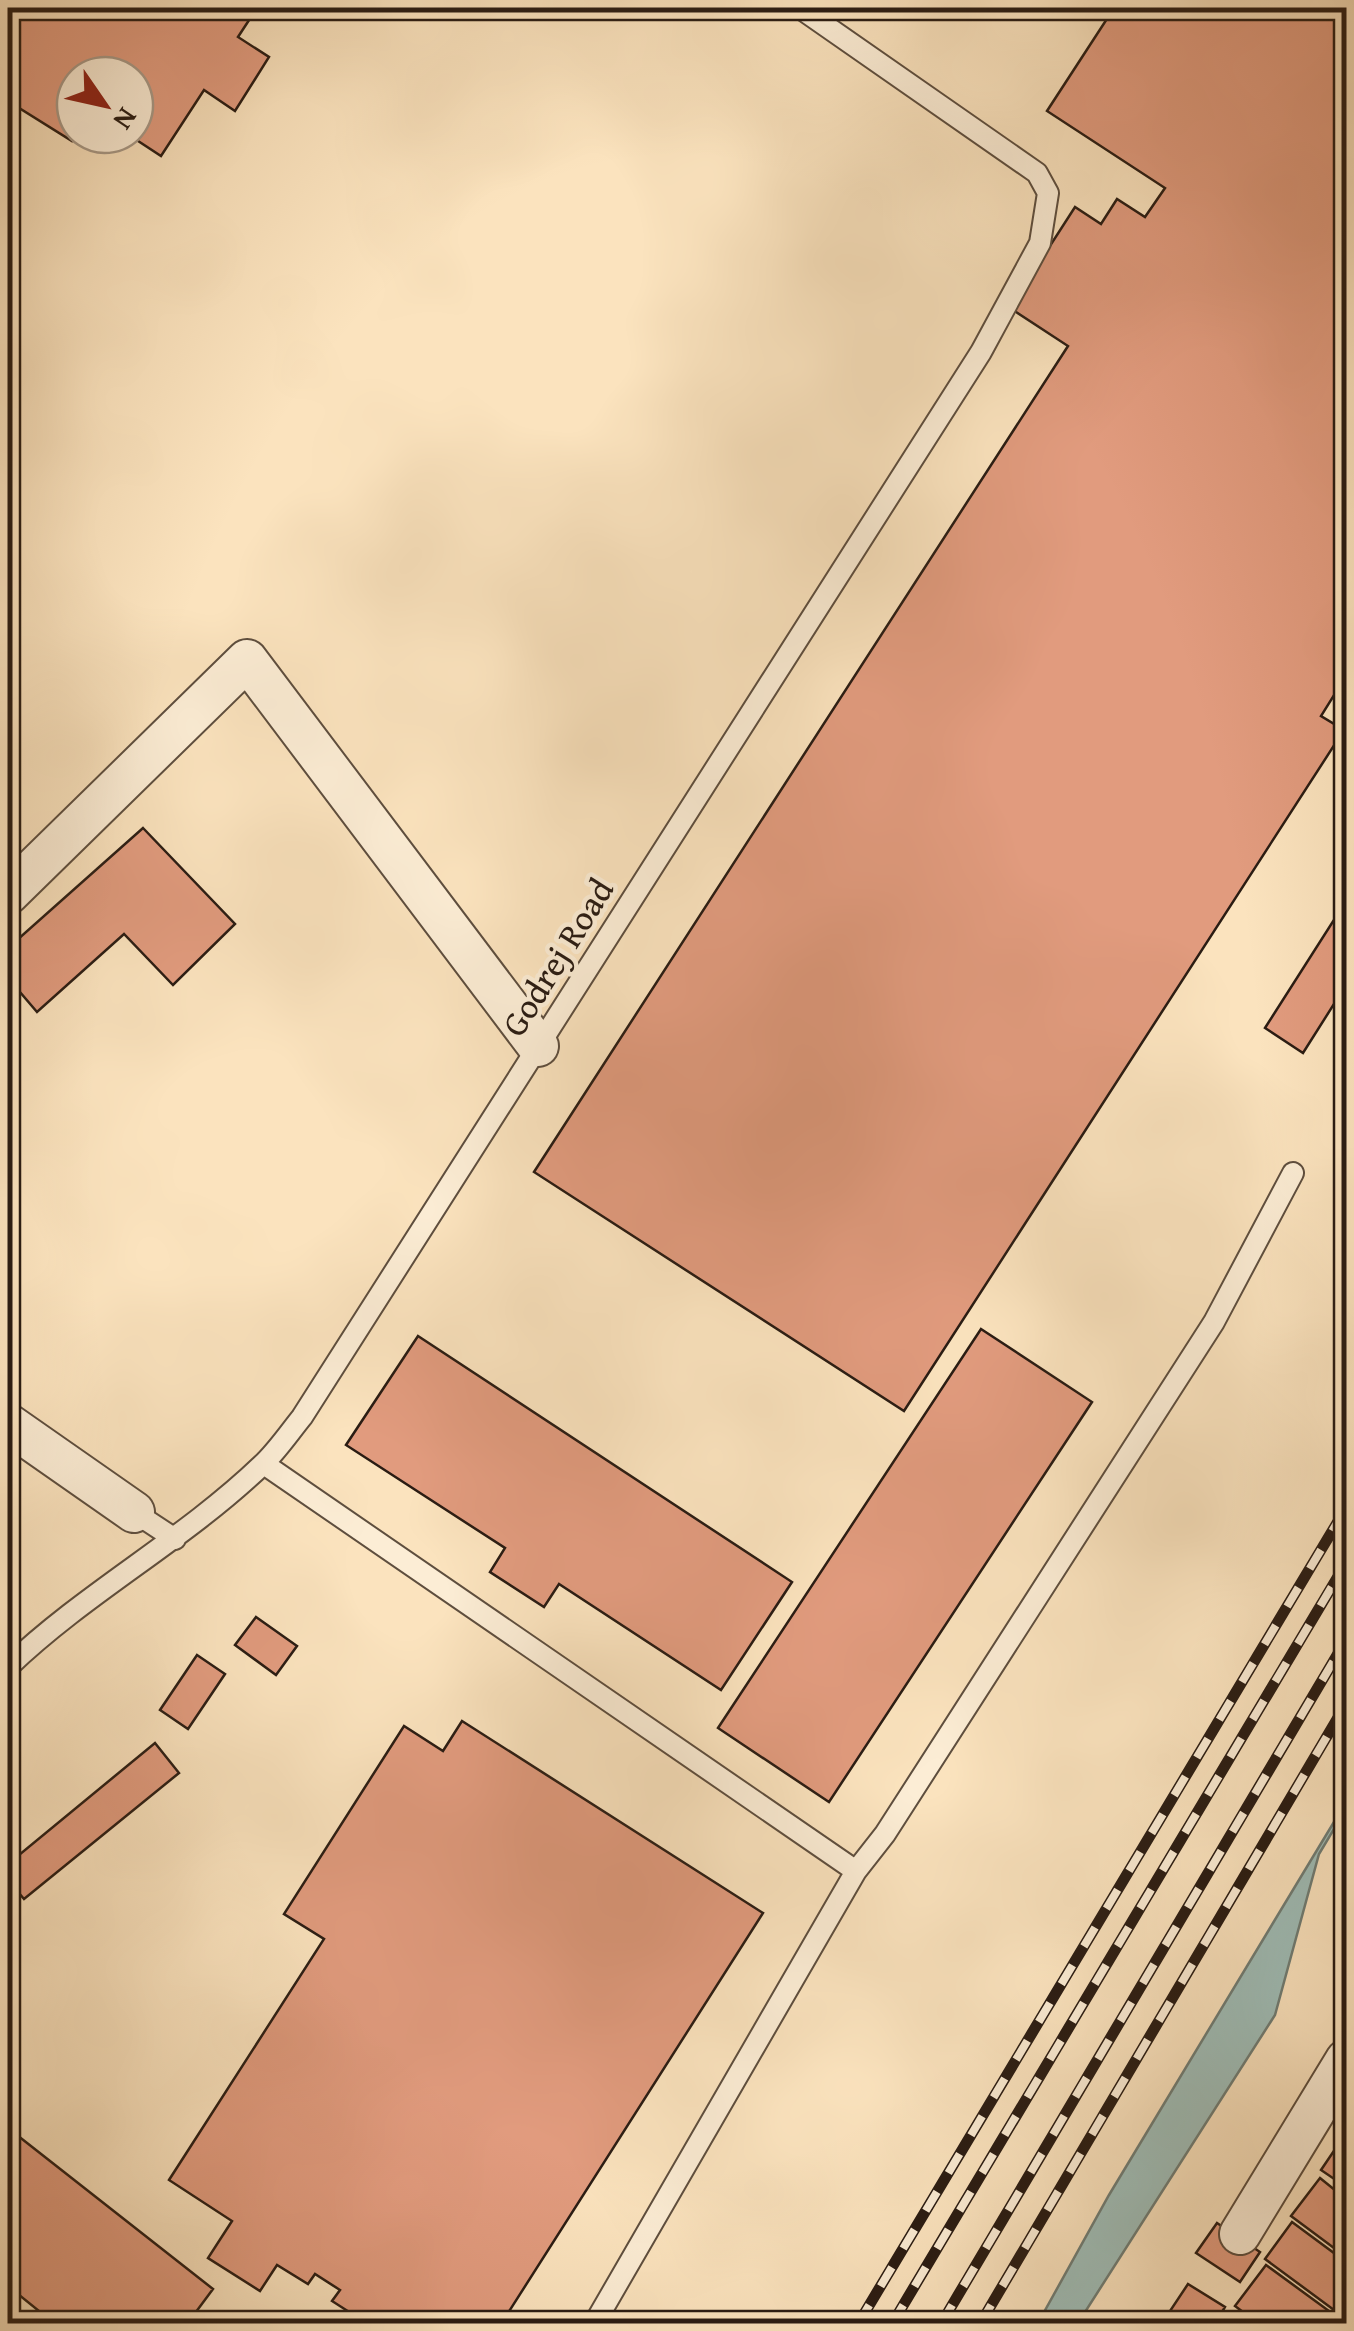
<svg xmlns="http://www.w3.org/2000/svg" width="1354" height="2331" viewBox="0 0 1354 2331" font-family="'Gentium Book Plus',serif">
<rect width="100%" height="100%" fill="#fbe3be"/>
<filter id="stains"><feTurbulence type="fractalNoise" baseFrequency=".002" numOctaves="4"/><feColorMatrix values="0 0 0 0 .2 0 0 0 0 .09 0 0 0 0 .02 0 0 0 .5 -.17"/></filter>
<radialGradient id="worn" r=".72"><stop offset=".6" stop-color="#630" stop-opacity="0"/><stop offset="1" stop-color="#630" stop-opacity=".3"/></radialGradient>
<!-- water -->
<path fill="#9fbdb7" stroke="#707d75" stroke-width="2.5" d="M1346,1802v7l-27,45 -44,161 -197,308h-40l71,-128z"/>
<!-- building -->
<path fill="#e19b7e" stroke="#2a1c13" stroke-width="2.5" d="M8,8h249l-19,29 31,20 -34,54 -31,-21 -43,66 -32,-21h6v-60h-60l2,60 -5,6 -64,-40z
M1114,8h232v668l-25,40 23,14 -440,681 -370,-239 534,-826 -58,-38 65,-101 26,17 16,-25 28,18 20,-29 -118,-77z
M143,828l92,96 -62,61 -49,-51 -87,78 -29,-34v-30z
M1346,901v84l-43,68 -38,-25z
M981,1329l111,73 -263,400 -111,-74z
M418,1336l374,246 -71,108 -162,-106 -15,23 -54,-35 15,-24 -159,-103z
M256,1617l41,29 -21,29 -41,-30z
M197,1655l28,19 -37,55 -28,-19z
M462,1721l301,192 -262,411h-133l-36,-23 8,-11 -25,-16 -7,10 -31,-19 -17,26 -52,-33 24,-37 -63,-41 155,-241 -40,-25 120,-188 39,25z
M155,1743l24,30 -155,126 -16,-19v-16z
M8,2128l205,161 -26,35h-132l-47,-38z
M1346,2133v54l-25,-17z
M1320,2178l26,21v40l-8,12 -47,-35z
M1292,2222l54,40v32l-12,16 -69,-51z
M1217,2223l43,29 -20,30 -44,-29z
M1266,2265l63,46 -9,13h-61l-24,-18z
M1188,2284l37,23 -10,17h-31l-16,-10z"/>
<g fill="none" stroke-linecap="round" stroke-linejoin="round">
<!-- lane casing -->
<g stroke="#5e4e3e" stroke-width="24">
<path id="lane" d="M264,1464l592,407 -262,453
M134,1512l41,27
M8,1667c78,-75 176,-127 254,-202 15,-14 27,-32 40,-48l679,-1065 59,-109 8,-50 -11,-20 -237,-165
M856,1871l29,-37 329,-512 79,-149"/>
</g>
<!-- street casing -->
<g stroke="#5e4e3e" stroke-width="44">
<path id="street" d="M8,894l239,-234 291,386
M8,1424l126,88
M1240,2234l106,-174"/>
</g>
<!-- lane -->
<use href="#lane" stroke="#fcedd5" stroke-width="20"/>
<!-- street -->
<use href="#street" stroke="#fcedd5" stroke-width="40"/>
<!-- rail casing -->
<g stroke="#2a1c13" stroke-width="11">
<path id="rail" d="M858,2324l488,-816
M892,2324l454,-761
M941,2324l405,-684
M980,2324l366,-620"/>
</g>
<!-- rail -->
<use href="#rail" stroke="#fcedd5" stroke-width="8" stroke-dasharray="22" stroke-linecap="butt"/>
</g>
<g text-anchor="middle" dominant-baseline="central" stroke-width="9" stroke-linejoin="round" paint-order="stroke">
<!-- street labels -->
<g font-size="35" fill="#2a1c13" stroke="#fcedd5">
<text transform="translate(557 957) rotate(-58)">Godrej Road</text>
</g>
</g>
<!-- margin -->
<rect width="1354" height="2331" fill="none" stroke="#fbe3be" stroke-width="40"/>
<rect x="10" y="10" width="1334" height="2311" fill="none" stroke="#2a1c13" stroke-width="5"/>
<rect x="20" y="20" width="1314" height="2291" fill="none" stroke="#2a1c13" stroke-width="2.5"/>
<!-- north arrow -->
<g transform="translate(105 105) rotate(124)"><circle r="48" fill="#fcedd5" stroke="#a89987" stroke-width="2.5"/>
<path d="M0-8L18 38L0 25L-18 38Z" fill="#8f2418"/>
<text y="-15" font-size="28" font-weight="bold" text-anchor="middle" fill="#2a1c13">N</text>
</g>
<rect width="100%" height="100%" filter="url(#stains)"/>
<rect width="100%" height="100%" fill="url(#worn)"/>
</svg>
